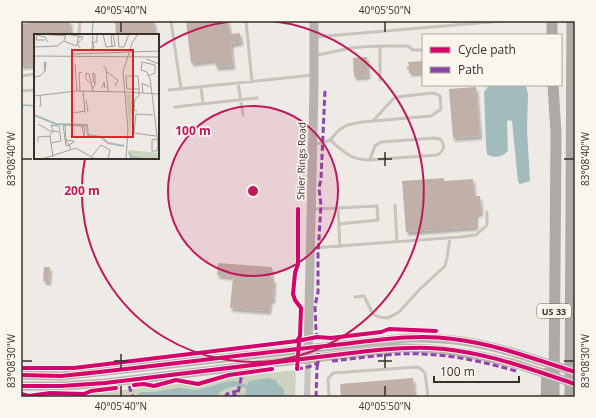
<svg xmlns="http://www.w3.org/2000/svg" width="596" height="418" viewBox="0 0 596 418" font-family="'Open Sans',sans-serif">
<defs>
<filter id="shadow"><feDropShadow dx="2" dy="3.5" stdDeviation="1" flood-color="#0004"/></filter>
</defs>
<rect width="100%" height="100%" fill="#eeeae5"/>
<!-- green -->
<path fill="#ced3c0" d="M296,370l-1,27h-232z"/>
<!-- water -->
<path fill="#a2bcbe" d="M489,85l37,1 2,8 -1,36 3,51 -10,3 -2,-2 -6,-61 -4,-1 -1,2 1,28c-4,7 -15,9 -21,4l-1,-9 -2,-53z
M268,378l8,2 2,5 5,3 2,9h-43l4,-4v-5c-11,-3 -23,-2 -29,9h-79v-3l3,-2h13l25,-4 18,2 29,-8 8,-1 13,4 2,-4z"/>
<g fill="none" stroke-linecap="round" stroke-linejoin="round">
<!-- stream -->
<path stroke="#a2bcbe" stroke-width="1.5" d="M92,35l1,-14
M21,108l3,-3 11,1"/>
</g>
<!-- building -->
<path fill="#c1b0a7" filter="url(#shadow)" d="M47,21h23l1,14h-36v30l-14,1v-42z
M115,21h39l2,14h-40z
M186,21h42l2,13 10,-1 1,9 -10,2 2,22 -17,1 -1,-7 -24,3z
M367,57l1,19 -14,1 -1,-19z
M423,61v11l-14,1v-4h-2v-2l2,-1 -1,-4z
M476,87l4,49 -27,2 -4,-49z
M444,178v3l29,-2 1,17h6l1,17 -5,1v13l-70,5 -4,-51z
M218,263l54,4 -1,12h3l-1,21h-3l-1,11 -39,-3 3,-31 -16,-2z
M44,267h6l-1,15 -6,-1z
M413,378l2,19h-74l-1,-13z"/>
<g fill="none" stroke-linecap="round" stroke-linejoin="round">
<!-- service -->
<path stroke="#c8c3bd" stroke-width="3" d="M171,21l10,68
M246,21l6,61
M79,35l1,-14
M315,37l187,-16
M315,55c12,-1 24,-5 36,-7 19,-3 38,-2 57,-2l5,4h10
M21,76l14,-2
M380,80v-34
M238,83l5,32
M201,87l2,16
M169,90l144,-15
M21,91l14,-1
M175,107l82,-9
M330,140c13,11 19,19 38,20l69,-5c7,-4 9,-10 3,-16l-5,-1 -54,4 -6,4 -5,13
M314,144l9,-1 7,-3 8,-9 9,-6 15,-3 69,-6 10,-7 -1,-13 -3,-2 -5,-1 -35,4 -4,2 -20,22
M395,205l2,37
M338,208l39,-2 1,14 -39,4
M313,209l25,-1 2,39
M312,248l148,-11 16,-2 11,-10v-13
M355,297l9,-1 9,18 6,3 8,1 7,-3 5,-3 20,-22 26,-24 2,-8 3,-20
M329,397l-1,-18 5,-6 83,-6 4,1 5,5 3,24"/>
<!-- minor -->
<path stroke="#c8c3bd" stroke-width="6" d="M307,397l1,-38"/>
<!-- secondary -->
<path stroke="#b8b3ae" stroke-width="9" d="M308,354l6,-267v-66
M21,375l40,1 345,-38c41,-1 73,4 112,16
M21,386h40l44,-3 293,-35c42,-1 81,6 121,17"/>
<!-- motorway -->
<path stroke="#ada9a4" stroke-width="11" d="M552,35v-14
M553,85l3,48 -2,264
M546,397l1,-24
M570,397l2,-376"/>
<!-- secondary-bridge -->
<path stroke="#b8b3ae" stroke-width="9" d="M518,354l57,18
M519,365l56,19"/>
<!-- quiet -->
<path stroke="#8e44ad" stroke-width="3" stroke-dasharray="6 3" stroke-linecap="butt" d="M317,339l-1,-8 -1,-25 3,-14v-38l3,-49 -2,-17 2,-9 4,-89
M332,361c22,-2 45,-6 67,-7 39,-2 79,6 117,17
M297,369l11,-2 10,-4v-10
M129,386l4,11
M225,397l2,-3 10,-3
M231,397l7,-4 4,-19
M316,397l1,-29 1,-5h2"/>
<!-- cycleway casing -->
<g stroke="#faf5ed" stroke-width="6">
<path id="cycleway" d="M21,368h53l223,-27 3,-5 1,-28 -6,-8 -2,-6 2,-21 3,-9v-55
M297,369l2,-27 -2,-1 20,-4 14,1 50,-6 8,-3 47,2
M21,375l40,1c89,-9 177,-21 265,-30 41,-4 85,-13 127,-7 42,5 82,20 122,33
M134,385l10,-1 10,2 22,-6 22,4 31,-9 43,-6
M21,386h40l44,-3 263,-32c20,-2 40,-4 61,-3 51,2 98,20 146,36
M21,394l8,2 21,-3 34,1 7,-3 25,-3"/>
</g>
<!-- cycleway -->
<use href="#cycleway" stroke="#d6006c" stroke-width="4"/>
</g>
<!-- ticks -->
<path fill="none" stroke="#39302b" stroke-width="1.5" d="M121,22v10M385,22v10M385,152v14M22,159h10M378,159h14M564,159h10M121,354v14M385,354v14M22,361h10M114,361h14M378,361h14M564,361h10M121,386v10M385,386v10"/>
<!-- distance rings -->
<circle cx="253" cy="191" r="85" fill="#c2185b" fill-opacity=".12"/>
<g fill="none" stroke="#c2185b" stroke-width="2">
<circle cx="253" cy="191" r="85"/>
<path d="M159 48A171 171 0 0 1 234 21M272 21A171 171 0 1 1 85 158"/>
</g>
<g text-anchor="middle" dominant-baseline="central" stroke-width="3.5" stroke-linejoin="round" paint-order="stroke">
<!-- shield labels -->
<rect fill="#faf5ed" stroke="#736b65" stroke-width="1" x="537" y="304" width="34" height="14" rx="3"/>
<g font-size="9" font-weight="bold" fill="#39302b">
<text x="554" y="311">US 33</text>
</g>
<!-- street labels -->
<g font-size="10" fill="#39302b" stroke="#faf5ed">
<text transform="translate(301 161) rotate(-89)">Shier Rings Road</text>
</g>
</g>
<!-- overview -->
<g transform="translate(34 34)">
<rect width="125" height="125" fill="#eeeae5"/>
<path d="M92,60l8,1 -4,35zM95,116l29,3 -1,6 -28,-3z" fill="#ced3c0"/>
<path fill="none" stroke="#a2bcbe" stroke-width="2" d="M0,81l22,9 31,1 1,10 13,2 7,6 16,3M95,118l2,5 14,2"/>
<path fill="none" stroke="#a6a09b" stroke-width="1" d="M6,0l26,2M59,0l-1,15 2,-1 -1,-6h4v-8M69,0l3,13 9,-1 -2,-12M77,0l1,13M84,0l1,13h5l5,-13M3,1l-1,5h9M3,1l8,2 3,5M45,2l-2,7 3,5M30,7l12,5 7,-9 -17,-3M0,13l23,-1 7,-5 2,-7M38,20l87,-3M0,22l125,1M112,25l13,5M41,30l2,27M69,32l3,2 2,24M73,38l11,8 -3,6M114,42l7,-3v-8l-13,-3 -1,8 6,2 1,4 2,2 8,66 -1,7h-5v-11l5,-1M0,43l6,-1 5,-5 1,-9 -2,1 1,8M56,49l-4,-4v-6l3,1 4,17M68,54l2,-6 1,6M58,55l3,-4v-11l-2,-1v9l2,1M46,57l-1,-18 3,-1M49,57l2,22M90,58l35,2M109,59l-1,-10 8,4M0,62l42,-5 48,1M52,66l2,12M5,72h2l-1,-11M103,77l-3,-1 1,-11 4,-3v-8l-1,-12h-12l1,13h12M39,79l12,-2M119,81l-17,-1 -2,19 22,3M4,90l14,8M31,91h2l14,1h1l3,1 -1,9 -2,-10M19,97l-2,-6 8,1 1,5M16,101l3,-4 7,1 1,9 -10,2M16,102l3,21M32,106l8,1v1l-5,3 -3,1 -3,-21h2l1,16 1,1 2,3 1,2v2M4,108v-5l13,-1M58,122l9,-11 9,5 -2,9M8,125l34,-11 19,11M92,125l2,-30 -5,-57 9,-29 6,-9"/>
<path fill="#d62828" fill-opacity="0.15" stroke="#d62828" stroke-width="2" d="M38,16h61v87h-61z"/>
<rect width="125" height="125" fill="none" stroke="#39302b" stroke-width="2"/>
</g>
<circle cx="253" cy="191" r="6" fill="#c2185b" stroke="#faf5ed" stroke-width="2"/>
<g font-size="12" text-anchor="middle" font-weight="bold" fill="#c2185b" stroke="#faf5ed" stroke-width="3.5" stroke-linejoin="round" paint-order="stroke">
<text x="193" y="135">100 m</text>
<text x="82" y="195">200 m</text>
</g>
<!-- border -->
<rect width="596" height="418" fill="none" stroke="#faf5ed" stroke-width="44"/>
<!-- legend -->
<rect x="422" y="34" width="140" height="52" fill="#faf5ed" stroke="#ada69f"/>
<rect x="430" y="47" width="20" height="6" fill="#d6006c" stroke="#ada69f"/>
<text x="458" y="54" font-size="12" fill="#39302b">Cycle path</text>
<rect x="430" y="67" width="20" height="6" fill="#8e44ad" stroke="#ada69f"/>
<text x="458" y="74" font-size="12" fill="#39302b">Path</text>
<!-- scale -->
<path d="M434 376v6h85v-6" fill="none" stroke="#39302b" stroke-width="2"/>
<text x="440" y="376" font-size="12" fill="#39302b" stroke="#faf5ed" stroke-width="3" paint-order="stroke">100 m</text>
<rect x="22" y="22" width="552" height="374" fill="none" stroke="#39302b" stroke-width="1.5"/>
<g font-size="10" text-anchor="middle" fill="#39302b">
<text x="121" y="14">40°05'40"N</text>
<text x="385" y="14">40°05'50"N</text>
<text transform="translate(585 159) rotate(-90)" y="4">83°08'40"W</text>
<text transform="translate(11 159) rotate(-90)" y="4">83°08'40"W</text>
<text transform="translate(585 361) rotate(-90)" y="4">83°08'30"W</text>
<text transform="translate(11 361) rotate(-90)" y="4">83°08'30"W</text>
<text x="121" y="410">40°05'40"N</text>
<text x="385" y="410">40°05'50"N</text>
</g>
</svg>
